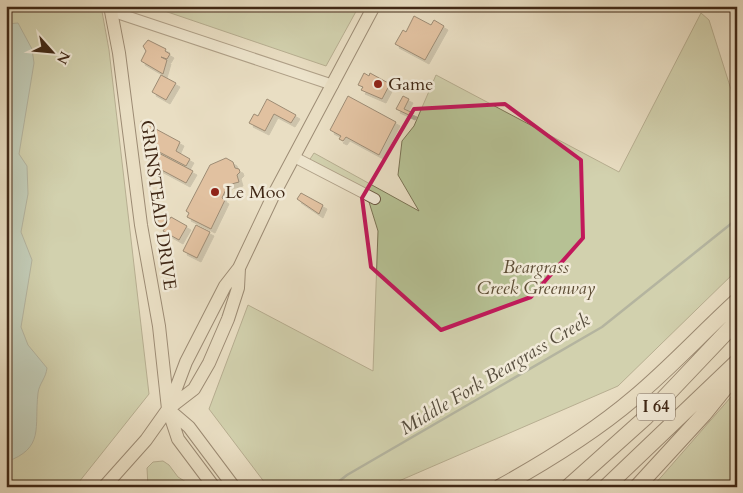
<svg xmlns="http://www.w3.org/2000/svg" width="743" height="493" viewBox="0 0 743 493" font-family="Cardo,serif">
<defs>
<filter id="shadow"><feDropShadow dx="4" dy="4" stdDeviation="0" flood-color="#0004"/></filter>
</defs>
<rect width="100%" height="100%" fill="#e9dec3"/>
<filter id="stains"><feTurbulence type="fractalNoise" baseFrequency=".004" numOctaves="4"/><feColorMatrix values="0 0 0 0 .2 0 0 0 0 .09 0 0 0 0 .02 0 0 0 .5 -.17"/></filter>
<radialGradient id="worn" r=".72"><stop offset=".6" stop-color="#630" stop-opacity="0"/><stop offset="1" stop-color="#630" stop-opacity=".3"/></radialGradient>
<!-- green -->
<path fill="#b6c194" stroke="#7b7455" d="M6,6h95l8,44 40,344 -74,93h-69z
M150,6h209l-33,60z
M701,13l8,7 26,82 2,13v155l-119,116 -233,101h-117l-59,-78 39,-104 125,66 5,-140 -9,-29 -64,-35 9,-14 105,58 -21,-36 4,-34 12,-15 22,-51 183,97z
M737,390v97h-85l10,-11z
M163,461l6,4 9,12 16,10h-46l-1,-19 6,-6z"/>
<!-- water -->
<path fill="#97bcb2" stroke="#748174" d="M18,23l14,26 2,14 -15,91 8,12 1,28 -7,38 11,28 -11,67 7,18 19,23c-1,10 -8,16 -9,25 -4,35 7,55 -32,69v-438z"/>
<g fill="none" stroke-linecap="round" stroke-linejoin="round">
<!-- stream -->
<path stroke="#748174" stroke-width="2.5" d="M332,487l15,-12 255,-148 135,-108"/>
</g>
<!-- building -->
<path fill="#d89d75" stroke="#402816" filter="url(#shadow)" d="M414,16l17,9 3,-5 10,6 -19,34 -30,-16 8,-14 3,2z
M148,40l18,9 -1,2 5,3 -3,5 -6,-2 6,3 -4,14 -22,-13 5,-10 -3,-5z
M364,73l5,3 1,-3 20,11 -8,15 -21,-9 2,-3 -5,-2z
M161,75l15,8 -10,17 -14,-8z
M348,96l48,26 -17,33 -33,-18 -3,4 -4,-2 2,-3 -11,-6z
M403,96l6,3 -5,10 9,4 -2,3 -15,-7z
M267,99l29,16 -5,8 -17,-9 -9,17 -16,-8 5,-9 4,2z
M141,121l39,21 -4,9 14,8 -4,7 -42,-22z
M149,148l44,23 -7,12 -30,-16 2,-3 -14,-7z
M226,158l7,4 2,6 4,1 1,3 -3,3 2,7 -11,3 -6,13 3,2 -14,29 -24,-12 2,-4 -3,-2 24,-46z
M301,193l22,12 -4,9 -22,-15z
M160,217l9,3 2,-3 16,9 -8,14 -16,-9 2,-3 -8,-6z
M196,225l14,7 -13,26 -14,-7z"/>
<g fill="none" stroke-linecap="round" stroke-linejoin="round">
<!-- minor casing -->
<g stroke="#6a5641" stroke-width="12">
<path id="minor" d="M111,11l222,74
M294,157l81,42"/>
</g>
<!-- major casing -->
<g stroke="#402816" stroke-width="14">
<path id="major" d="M110,6l9,47 22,172 18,101 9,83 10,30 36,48
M169,407l17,-45 39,-76 14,-18 35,-74 100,-188
M168,409l21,18 45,60
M104,487l42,-47 22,-31 26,-20 15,-26 19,-44 10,-31 1,-20"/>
</g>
<!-- highway casing -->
<g stroke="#402816" stroke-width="17">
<path id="highway" d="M500,487c47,-26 93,-54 134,-89 36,-30 68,-65 103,-97
M568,487l77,-69 92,-97
M606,487l131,-125
M637,487l67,-73 33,-41"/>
</g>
<!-- minor -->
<use href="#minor" stroke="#f1ead8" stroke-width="10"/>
<!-- major -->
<use href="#major" stroke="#e9dec3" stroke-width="12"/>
<!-- highway -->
<use href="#highway" stroke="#e9dec3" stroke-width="15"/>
</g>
<!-- marked area -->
<path d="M0 0H743V493H0ZM505,104l76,56 2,78 -52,59 -90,33 -70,-63 -9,-69 52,-89z" fill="#e9dec3" fill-opacity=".55" fill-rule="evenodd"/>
<path fill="none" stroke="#c2185b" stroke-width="4" stroke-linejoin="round" d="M505,104l76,56 2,78 -52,59 -90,33 -70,-63 -9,-69 52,-89z"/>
<!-- markers -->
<g fill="#8f2418" stroke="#f1ead8" stroke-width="2">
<circle cx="378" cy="84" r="5"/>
<circle cx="215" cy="192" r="5"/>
</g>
<g text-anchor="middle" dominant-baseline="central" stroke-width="5" stroke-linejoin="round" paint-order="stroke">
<!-- shield labels -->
<rect fill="#f1ead8" stroke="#756250" stroke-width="1" x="637" y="393.5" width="38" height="27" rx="4"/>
<g font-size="16" font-weight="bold" fill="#402816">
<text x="656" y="407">I 64</text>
</g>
<!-- poi labels -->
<g font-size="18" fill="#402816" stroke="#f1ead8" text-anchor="start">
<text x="388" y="84">Game</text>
<text x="225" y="192">Le Moo</text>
</g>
<!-- street labels -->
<g font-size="18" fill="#402816" stroke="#f1ead8">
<text transform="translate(158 205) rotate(82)">GRINSTEAD DRIVE</text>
</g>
<!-- park labels -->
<g font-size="18" font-style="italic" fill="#5e4e36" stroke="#f1ead8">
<text x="536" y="267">Beargrass<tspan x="536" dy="21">Creek Greenway</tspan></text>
</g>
<!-- water labels -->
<g font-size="19" font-style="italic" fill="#564d3d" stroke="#f1ead8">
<text transform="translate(495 374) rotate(-31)">Middle Fork Beargrass Creek</text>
</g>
</g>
<!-- margin -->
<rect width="743" height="493" fill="none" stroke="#e9dec3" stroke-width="25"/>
<rect x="8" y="8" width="728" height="478" fill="none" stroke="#402816" stroke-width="2.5"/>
<rect x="12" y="12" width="718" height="468" fill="none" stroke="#402816"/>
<!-- north arrow -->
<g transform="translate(52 52) rotate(117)" stroke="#f1ead8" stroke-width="4" paint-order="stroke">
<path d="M0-4L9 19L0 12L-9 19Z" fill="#402816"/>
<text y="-8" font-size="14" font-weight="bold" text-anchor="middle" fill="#402816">N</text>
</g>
<rect width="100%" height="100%" filter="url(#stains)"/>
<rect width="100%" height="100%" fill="url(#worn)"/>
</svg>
